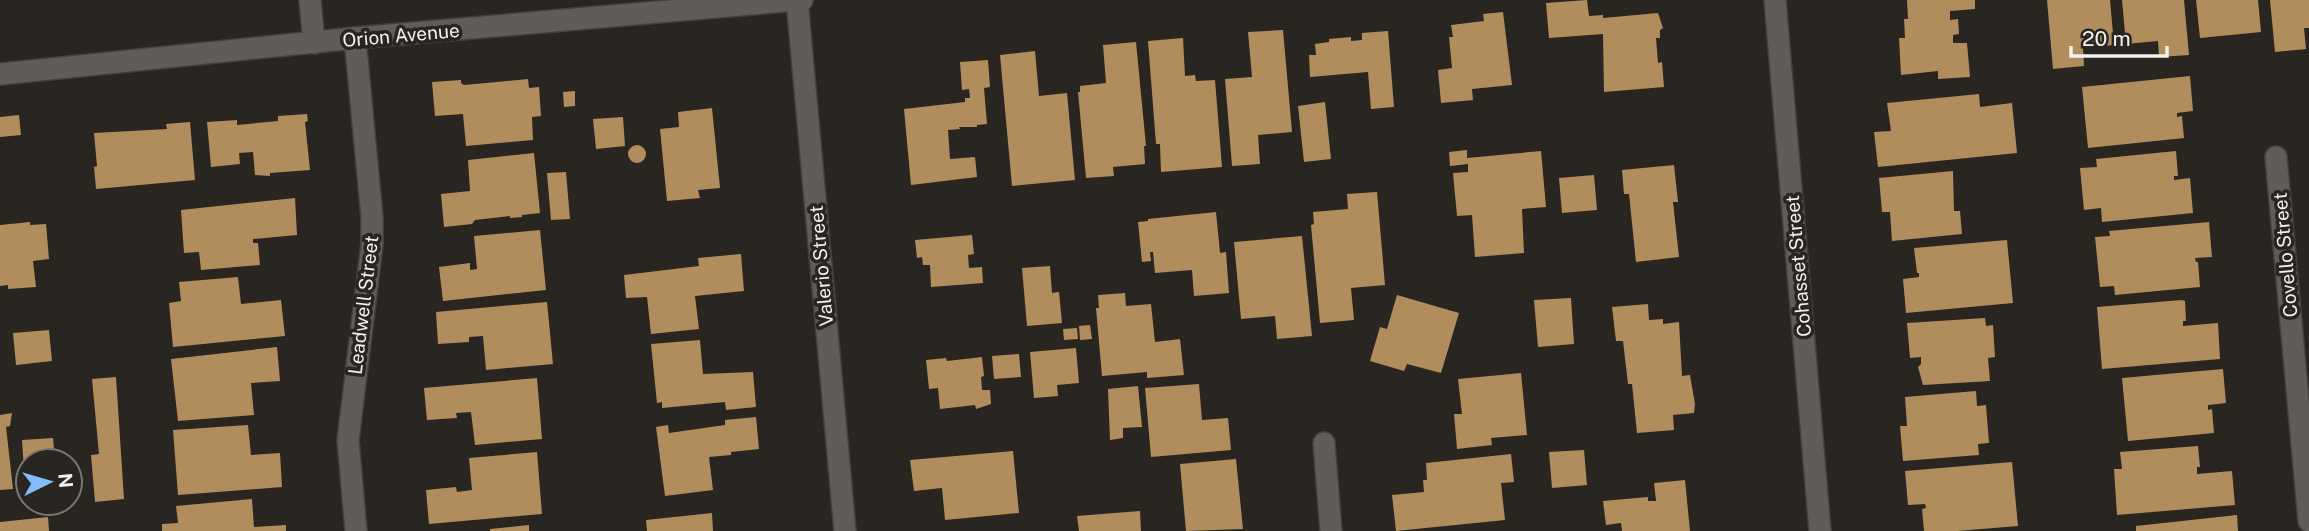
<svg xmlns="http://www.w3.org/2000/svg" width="2309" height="531" viewBox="0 0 2309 531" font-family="'Public Sans',sans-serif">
<rect width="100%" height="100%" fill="#292520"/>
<!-- building -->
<path fill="#b18d5d" d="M1587,0l2,16 14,-1v3l55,-5 5,15 -3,2v8h-4l2,25 4,-1 2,25 -60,5 -1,-58 -54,4 -3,-35z
M1907,0h68v9l-25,2v9l8,-1 1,15 -6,1v8h14l3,34 -32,2v-8l-37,4 -2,-37h6l-1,-19h4z
M2047,0h63l4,45 -31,3 1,18 -31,3z
M2122,0h62l5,55 -30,2 -1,-16 -32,3z
M2196,0h62l3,32 -61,6z
M2270,0h39v28h-5l2,21 -31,3z
M1503,12l9,73 -40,4 1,11 -32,3 -3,-33 14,-2 -3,-31h4l-2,-12 33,-4 -1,-7z
M1283,30l9,102 -34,3 2,29 -28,2 -7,-87 27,-2 -4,-45z
M1388,31l6,76 -23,2 -3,-37 -58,5 -1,-22h7l-1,-11 14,-2v-3l22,-2v4l11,-1v-7z
M1183,38l2,38 10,-1 1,6 19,-1 7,87 -61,5 -1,-28h-4l-8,-103z
M1136,42l10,104h-2l1,18 -32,3 1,9 -28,2 -8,-86h2v-6l26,-3 -3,-38z
M1035,51l4,45 28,-3 8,87 -63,6 -12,-131z
M988,60l2,27 -6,1 3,36 -10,1v2h-18l1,2 -12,1 2,29 25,-2 2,20 -66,8 -7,-76 61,-7v-4h5l-1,-9 -7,1 -2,-28z
M2190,76l3,35 -16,2v4l5,-1 2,22 -96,10 -6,-61z
M528,79l1,9 10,-1 2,29 -9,1 1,23 -67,6 -3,-32 -28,2 -3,-34 29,-2v3l3,2z
M575,91v15l-11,1 -1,-15z
M1979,94l1,13 32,-4 5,50 -139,14 -4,-35 17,-1 -4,-28z
M1325,102l6,57 -27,3 -6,-56z
M712,108l8,80 -22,2 2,8 -33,3 -7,-72 19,-2 -1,-15z
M307,114l1,7 -3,1 5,48 -40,3v3l-15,-1 -2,-23 -14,1 1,11 -29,3 -4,-45 30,-2v5l41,-4v-5z
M19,115l2,20 -21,2v-20z
M623,117l2,29 -29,3 -3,-30z
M190,122l5,58 -99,9 -2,-22 3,-1 -3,-33 73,-4 -1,-5z
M628 154a9 9 0 1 1 18 0a9 9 0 1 1-18 0Z
M1467,150v8l74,-7 5,56 -24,2 2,44 -49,4 -3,-42 -15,1 -4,-43 15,-1v-8l-18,2 -1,-14z
M2176,151l2,25h-4v4l16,-2 3,35 -91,9 -1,-14 -17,2 -4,-42 17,-1 -1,-8z
M534,153l6,60 -18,2v2l-12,1v-2l-35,4 -3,4 -28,3 -3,-33 29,-3 -2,-31z
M1674,165l4,37h-5l6,55 -43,5 -7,-68h-5l-2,-24z
M1953,171l1,40h6l2,23 -70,7 -2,-29h-8l-3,-34z
M566,172l4,47 -19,1 -4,-47z
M1594,175l3,35 -35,3 -3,-35z
M1377,192l8,93 -34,3 3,32 -34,3 -9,-98 3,-1 -1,-12 35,-3 -1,-15z
M295,198l2,37 -44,4v4h5l2,22 -59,5 -2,-18 -15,1 -3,-43z
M1216,212l4,41 6,-1 3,41 -35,3 -2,-26 -37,3 -2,-21h-3l1,9 -9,1 -4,-40 10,-1v-2z
M30,222v3l16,-1 3,35 -16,2 3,26 -28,2v-4l-8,1v-61z
M2209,222l3,35 -17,1 1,4h2l2,25 -85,8 -1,-9 -14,1 -5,-50 15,-1 -1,-5z
M540,230l6,60 -103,11 -4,-34 31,-4v7l7,-1 -3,-33z
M972,235l2,19 -6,1 1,13 13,-1 1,16 -52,4 -1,-22h-7l-1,-8 -5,1 -2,-18z
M1302,236l10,100 -35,3 -2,-23 -34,3 -7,-77z
M2007,240l6,63 -107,10 -3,-34 16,-2v-4h-2l-3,-25z
M741,254l3,37 -49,5 4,33 -48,5 -4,-37 -21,1 -2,-23 75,-9 -1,-8z
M1050,266l2,27 7,-1 3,31 -35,3 -5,-58z
M238,277l3,27 40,-4 4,36 -112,11 -4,-44 12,-2 -2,-19z
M1125,293l1,13 25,-2 4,38 25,-3 4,36 -37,3v-6l-45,4 -6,-68h3l-1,-13z
M1397,295l62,18 -18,60 -34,-9 -3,7 -34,-10 10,-34 7,2z
M1571,298l3,46 -36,3 -4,-47z
M2182,300l3,1 1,20h-3v5l35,-3 2,36 -118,10 -5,-62z
M547,302l6,62 -67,6 -3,-34 -14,1v5l-31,2 -2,-32z
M1648,304l1,16 14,-1v5l16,-2 3,54 8,-1 5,29 -1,9 -21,2 1,15 -37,3 -5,-49h-4l-5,-43h-7l-4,-34z
M1985,318l1,8 7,-1 2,32 -7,1 2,23 -67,4 -5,-18 3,-3v-7l-11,1 -3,-35z
M1090,325l2,14 -12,1 -1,-14z
M1077,328l1,11 -14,1 -1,-11z
M49,330l3,31 -36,4 -3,-32z
M700,340l3,34 50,-2 3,35 -30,3 -1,-8 -63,6v-6l-5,1 -6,-59z
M277,347l3,34 -29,2 3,32 -76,6 -7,-62z
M1076,348l3,35 -22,2 1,11 -24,2 -4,-46z
M1019,354l2,23 -27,2 -2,-23z
M982,357l2,19 -3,1 1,13h8l1,14 -15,5 -1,-4 -35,4 -2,-21 -9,1 -3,-29 20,-2 1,3z
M2223,369l3,34 -18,2v5l4,-1 2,24 -86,8 -6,-63z
M1521,373l6,62 -36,3 1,7 -35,4 -3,-35h8l-4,-35z
M116,377l8,122 -29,3 -4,-47 8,-1 -7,-75z
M537,378l5,61 -67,6 -4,-33 -15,1 1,5 -30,2 -3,-32z
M1199,384l3,36 26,-2 3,32 -80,7 -6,-69z
M1138,386l4,41 -19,1v10l-13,2 -2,-51z
M1976,391l1,15 9,-1 3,38 -11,1 1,11 -76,6 -3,-35h7l-2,-29z
M12,413l-2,13 -4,1 7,62 -13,1v-75z
M756,417l3,32 -28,3v3l-22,2 4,33 -48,6 -9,-69 12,-2 1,8 56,-8v-5z
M248,425l3,30 29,-2 2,34 -104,8 -5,-65z
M53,438l2,23h-27v9h-4l-2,-30z
M2198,446l2,21h-3v7l35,-3 3,34 -118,10 -3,-46h8l-2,-17z
M1584,450l3,35 -35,3 -3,-36z
M1013,451l6,62 -74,7 -3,-32 -28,3 -4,-31z
M537,452l5,62 -113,10 -3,-34 30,-3 1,5 15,-2 -3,-32z
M1511,454l3,28 -13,1 4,37 -109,11 -4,-36 32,-3 -1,-12h4l-1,-17z
M1236,459l7,70 -57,2 -6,-67z
M2012,462l6,64 -61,5h-33l-2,-22 4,-1 -1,-4 -17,1 -3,-34z
M1685,480l5,51h-68l-1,-8 -15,2 -3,-24 45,-4v4h8l-2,-18z
M252,499l2,28 32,-2v6h-124v-7l16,-1 -2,-17z
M1140,511l1,20h-62l-2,-15z
M712,513l1,18h-66l-1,-11z
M2237,515l1,16h-102v-5z
M48,517l1,14h-49v-9z
M529,525v6h-39v-2z"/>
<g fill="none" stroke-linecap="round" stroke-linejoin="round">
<!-- minor casing -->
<g stroke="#43403b" stroke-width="24">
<path id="minor" d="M310,0l4,43
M1775,0l45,531
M355,38l17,179v27l-24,196 8,91
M0,74l355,-36 442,-38
M2276,157l33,364
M1324,443l7,88"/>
</g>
<!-- tertiary casing -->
<g stroke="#43403b" stroke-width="24">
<path id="tertiary" d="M802,0h-5l48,531"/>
</g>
<!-- minor -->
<use href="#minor" stroke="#615c57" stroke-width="21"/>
<!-- tertiary -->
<use href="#tertiary" stroke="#615c57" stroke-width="21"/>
</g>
<g text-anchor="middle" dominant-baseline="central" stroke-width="7" stroke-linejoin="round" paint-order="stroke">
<!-- street labels -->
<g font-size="19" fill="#f3f0ed" stroke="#292520">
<text transform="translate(401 35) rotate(-5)">Orion Avenue</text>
<text transform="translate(2285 255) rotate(-95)">Covello Street</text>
<text transform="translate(821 266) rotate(-95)">Valerio Street</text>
<text transform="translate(1798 266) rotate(-95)">Cohasset Street</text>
<text transform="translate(363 305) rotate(-83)">Leadwell Street</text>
</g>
</g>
<!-- north arrow -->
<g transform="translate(49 482) rotate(85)"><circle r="33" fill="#292520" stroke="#7a7672" stroke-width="2"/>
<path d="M0-5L12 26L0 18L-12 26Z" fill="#83bcfa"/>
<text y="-10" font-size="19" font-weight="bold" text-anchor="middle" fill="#f3f0ed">N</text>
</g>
<!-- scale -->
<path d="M2071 46v10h96v-10" fill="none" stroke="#f3f0ed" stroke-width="3.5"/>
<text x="2082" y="46" font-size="21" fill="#f3f0ed" stroke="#292520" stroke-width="5" paint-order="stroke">20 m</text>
</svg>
